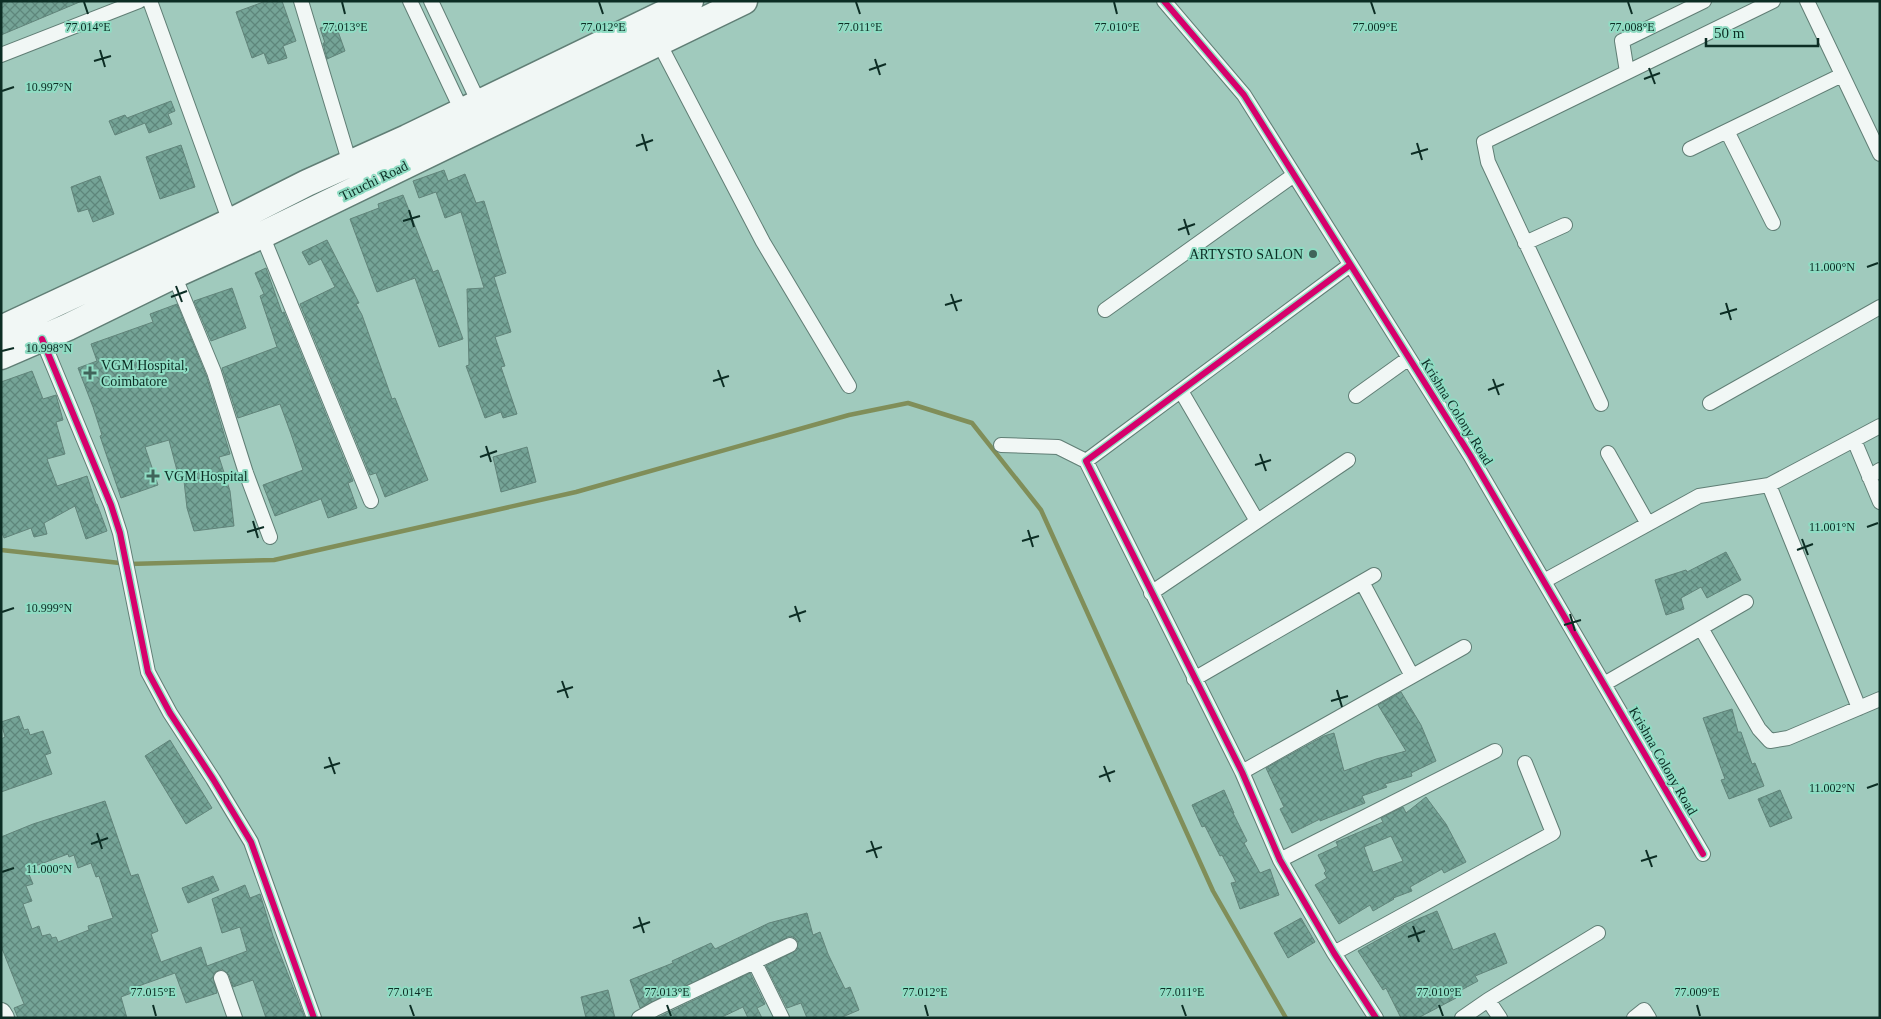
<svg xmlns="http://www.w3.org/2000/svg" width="1881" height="1019" viewBox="0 0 1881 1019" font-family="'Times New Roman',serif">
<defs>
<pattern id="building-cross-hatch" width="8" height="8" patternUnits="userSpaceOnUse" patternTransform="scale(1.25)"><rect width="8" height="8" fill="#75a497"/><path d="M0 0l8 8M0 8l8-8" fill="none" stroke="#5e867b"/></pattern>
</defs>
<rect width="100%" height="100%" fill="#a0cabd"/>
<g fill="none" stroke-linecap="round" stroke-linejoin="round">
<!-- stream -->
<path stroke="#808e59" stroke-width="4.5" d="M1,550l128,14 145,-4 302,-68 273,-77 59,-12 64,20 69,87 172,381 73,127"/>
</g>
<!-- building -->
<path fill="url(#building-cross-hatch)" stroke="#61847a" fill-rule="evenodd" d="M1,1h81l-81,34z
M266,1h16l14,40 -13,5 4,12 -19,6 -4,-11 -12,5 -16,-46z
M335,23l10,28 -18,8 -4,-16h2l-5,-15z
M171,101l4,10 -7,3 4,10 -23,9 -4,-10 -30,12 -6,-14 16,-6 2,3z
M181,145l14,42 -35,12 -14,-42z
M444,170l4,11 17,-7 11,29 8,-2 22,72 -12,4 17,55 -16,5 10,29 -4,1 16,47 -14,4 -2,-6 -16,6 -19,-52 3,-1 -2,-76 17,-1 -23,-76 -16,6 -9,-26 -17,6 -6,-17z
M100,176l14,38 -21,8 -5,-13 -10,3 -7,-25z
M403,195l30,77 5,-2 25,69 -24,8 -24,-69 -38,14 -27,-73 29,-11 -1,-4z
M327,240l32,63 -3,1 6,11 30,84 3,-1 33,82 -43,17 -9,-24 -6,2 -70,-171 35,-17 -14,-28 -12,6 -7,-13z
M266,268l16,45 2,-1 69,169 -5,2 9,25 -29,10 -7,-19 -46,17 -12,-31 40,-15 -12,-36 -11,-30 -42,14 -16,-50 55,-21 -17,-51 4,-2 -9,-21z
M232,288l14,40 -35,13 -17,-40z
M177,304l29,71 24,79 -11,3 11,34 4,35 -40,5 -7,-23 -3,-27 -4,1 -11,-42 -24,7 13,38 -37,13 -21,-62 2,-1 -9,-28 -15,-39 19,-7 -6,-17 62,-22 -3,-8z
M32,371l11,28 13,-4 7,25 -7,2 9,32 -18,5 10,27 30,-10 9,28h1l10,27 -21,8 -11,-33 -31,17 3,11 -13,3 -3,-9 -27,10 -3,-8v-148z
M527,447l9,35 -35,10 -8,-35z
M1726,552l15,28 -34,18 -6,-11 -20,11 3,11 -18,6 -11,-35 31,-10 1,2z
M1401,692l20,33 15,36 -25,12 1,3 -27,8 2,3 -25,9 3,7 -45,18v-2l-28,14 -12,-24 4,-2 -18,-39 58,-32 10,-3 10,38 32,-12 30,-8 -28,-46z
M1732,709l6,23h3l11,32 3,-1 9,23 -35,13 -8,-19 4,-1 -22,-61z
M19,716l5,14 4,-1 2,6 13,-4 8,22 -6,2 7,19 -51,18v-53l4,-2 -4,-15z
M170,740l42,68 -26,16 -41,-68z
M1224,790l10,23h-1l14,28 -3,2 16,30 10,-4 9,26 -39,14 -9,-26 5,-1 -14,-27 -2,1 -15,-30 -3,1 -10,-22z
M1780,790l12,28 -22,9 -12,-28z
M1426,797l20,27 20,38 -22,11 -2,-4 -32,18 2,4 -19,7 1,1 -21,12 -3,-6 -31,19 -24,-39 12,-7 -3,-5 2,-2 -8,-16 20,-9 -2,-4 47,-20 -2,-4 22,-11 3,6zM1391,836l12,25 -30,11 -9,-25z
M105,801l26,75 7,-2 20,57 -7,3 10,28 40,-15 6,19 40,-15 -7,-24 -18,6 -10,-34 33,-14 5,13 10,-4 13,42 32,82h-39l-13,-38 -20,7 -4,-12 -7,-6 -7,3 -2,4 4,17 -31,10 -11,-30 -42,15 1,4 -13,5 6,21h-109l-4,-10 10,-4 -23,-58v-109l32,-13zM68,854l1,3 5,-2 4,13 13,-5 5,14 3,-1 14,42 -25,8 1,4 -31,12 -2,-5 -4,1 -2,-4 -8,2 -3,-10 -7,3 -9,-25 9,-3 -6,-15 7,-2 -5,-12 8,-4 -1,-2z
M213,876l6,14 -31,13 -6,-15z
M1437,911l16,39 42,-17 12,30 -32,13 3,5 -24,13 2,4 -38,20h-17l-15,-30 -3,2 -25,-39 48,-27z
M807,913l6,22 7,-3 8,22 17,35 5,-2 9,23 -19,8h-33l-6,-15 -14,5 -21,-42 31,-16 1,-8 -3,-4 -5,-2 -150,72 -10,-28 43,-17 -1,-2 39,-18 4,6 54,-26z
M1301,918l14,24 -27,16 -14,-25z
M750,973l15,31 -8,4 5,10h-14l-5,-11 -23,11h-63z
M608,990l7,28h-29l-5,-21z"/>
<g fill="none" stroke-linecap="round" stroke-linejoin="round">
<!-- street casing -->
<g stroke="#607e75" stroke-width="16">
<path id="street" d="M150,1l80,221
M301,1l49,163
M410,1l52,110
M431,1l48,102
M1164,1l80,94 226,360 233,399
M1807,1l73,153
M659,43l104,199 86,144
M1,55l138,-54
M1627,72l-5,-31 82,-40
M1727,131l46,92
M1690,149l152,-74
M262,235l109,266
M1525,243l40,-18
M1350,265l-264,196 156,311 38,88 54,93 42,65
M174,275l40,97 32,101 24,64
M1105,310l189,-135
M42,339l69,166 9,28 28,139 22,41 43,66 38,63 63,176
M1181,391l76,130
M1356,396l53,-38
M1710,403l170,-96
M1601,404l-113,-242 -4,-20 289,-141
M1854,440l26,62
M1001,445l57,2 28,14
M1608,453l40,71
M1869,477l11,-7
M1769,485l90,223
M1544,581l155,-85 70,-11 111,-59
M1362,582l50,94
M1151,593l197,-133
M1701,628l58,101 11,12 18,-3 92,-39
M1194,679l180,-104
M1604,684l142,-82
M1242,772l222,-125
M1280,860l215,-109
M1334,953l219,-120 -28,-70
M755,963l27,55
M221,978l14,40
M1488,1000l110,-67
M639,1018l16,-9 135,-64
M1462,1018l26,-18 12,18
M1634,1018l10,-8 5,8"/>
</g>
<!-- secondary casing -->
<g stroke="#607e75" stroke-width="22">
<path id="secondary" d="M1,1013l3,5"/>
</g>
<!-- highway casing -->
<g stroke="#607e75" stroke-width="29">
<path id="highway" d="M1,329l229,-107 77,-39 100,-45 283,-137
M1,356l67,-29 106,-52 88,-40 482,-234"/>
</g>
<!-- street -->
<use href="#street" stroke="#f1f7f5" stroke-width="14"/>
<!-- secondary -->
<use href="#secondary" stroke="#f1f7f5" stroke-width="20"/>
<!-- highway -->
<use href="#highway" stroke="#f1f7f5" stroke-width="26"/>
<!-- cycleway casing -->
<g stroke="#8fdcc3" stroke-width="9">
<path id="cycleway" d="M1164,1l80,94 226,360 233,399
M1350,265l-264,196 156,311 38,88 54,93 42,65
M42,339l69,166 9,28 28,139 22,41 43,66 38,63 63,176"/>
</g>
<!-- cycleway -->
<use href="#cycleway" stroke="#d6006c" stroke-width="6"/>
</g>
<!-- ticks -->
<path fill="none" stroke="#0c2d24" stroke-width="2" d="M84,2l4,12M342,2l3,12M599,2l4,12M856,2l4,12M1114,2l3,12M1371,2l4,12M1628,2l4,12M100,50l5,17M875,59l5,16M94,61l17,-5M1649,68l6,16M869,70l17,-6M1644,79l16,-6M2,91l12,-4M642,134l5,17M1417,143l5,17M636,146l17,-6M1411,154l17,-5M409,210l5,17M1184,219l5,16M403,221l17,-5M1178,230l17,-6M1867,267l11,-4M176,286l6,16M951,294l6,17M171,297l16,-6M1726,303l5,17M945,305l17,-5M1720,314l17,-5M2,351l12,-3M718,370l6,17M1493,379l6,16M713,381l16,-5M1488,390l16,-6M486,446l5,16M1260,454l6,17M480,457l17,-6M1255,465l16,-5M253,521l5,17M1867,527l11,-4M1028,530l5,17M247,532l17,-5M1802,539l6,16M1022,541l17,-5M1797,550l16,-6M795,606l5,16M2,612l12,-4M1570,614l5,17M789,617l17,-6M1564,625l17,-5M562,681l6,17M1337,690l5,17M557,692l16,-5M1331,701l17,-5M329,757l6,17M1104,766l6,16M324,768l16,-5M1099,777l16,-6M1867,788l11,-4M97,833l5,16M871,841l6,17M91,844l17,-6M1646,850l6,17M866,852l16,-5M1641,861l16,-5M2,872l12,-4M639,917l5,16M1413,926l6,16M633,928l17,-6M1408,937l17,-6M153,1005l3,11M410,1005l4,11M667,1005l4,11M925,1005l3,11M1182,1005l4,11M1439,1005l4,11M1697,1005l3,11"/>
<!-- markers -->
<g fill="#40645a" stroke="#8fdcc3" stroke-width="2">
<circle cx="1313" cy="254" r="5"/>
<path d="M87.5 365.5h5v5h5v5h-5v5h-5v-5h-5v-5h5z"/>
<path d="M150.5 468.5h5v5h5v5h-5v5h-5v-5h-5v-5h5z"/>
</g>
<g text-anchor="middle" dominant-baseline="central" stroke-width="4" stroke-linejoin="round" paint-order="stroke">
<!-- street labels -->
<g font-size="14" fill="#0c2d24" stroke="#8fdcc3">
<text transform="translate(374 181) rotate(-26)">Tiruchi Road</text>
<text transform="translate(1457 412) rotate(58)">Krishna Colony Road</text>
<text transform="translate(1663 761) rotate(60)">Krishna Colony Road</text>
</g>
<!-- poi labels -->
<g font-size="14" fill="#0c2d24" stroke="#8fdcc3" text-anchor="start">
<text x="1303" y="254" text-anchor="end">ARTYSTO SALON</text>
<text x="101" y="365">VGM Hospital,<tspan x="101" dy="16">Coimbatore</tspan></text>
<text x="164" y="476">VGM Hospital</text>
</g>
</g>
<g font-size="12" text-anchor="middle" fill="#0c2d24" stroke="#8fdcc3" stroke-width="4" stroke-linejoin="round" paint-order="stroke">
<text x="88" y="31">77.014°E</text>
<text x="345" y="31">77.013°E</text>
<text x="603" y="31">77.012°E</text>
<text x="860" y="31">77.011°E</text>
<text x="1117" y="31">77.010°E</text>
<text x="1375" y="31">77.009°E</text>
<text x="1632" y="31">77.008°E</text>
<text x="49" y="91">10.997°N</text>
<text x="1832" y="271">11.000°N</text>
<text x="49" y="352">10.998°N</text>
<text x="1832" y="531">11.001°N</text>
<text x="49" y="612">10.999°N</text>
<text x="1832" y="792">11.002°N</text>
<text x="49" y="873">11.000°N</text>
<text x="153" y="996">77.015°E</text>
<text x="410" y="996">77.014°E</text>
<text x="667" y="996">77.013°E</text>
<text x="925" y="996">77.012°E</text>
<text x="1182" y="996">77.011°E</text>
<text x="1439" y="996">77.010°E</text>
<text x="1697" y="996">77.009°E</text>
</g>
<!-- border -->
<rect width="1881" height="1019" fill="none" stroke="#0c2d24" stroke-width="5"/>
<!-- scale -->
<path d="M1706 38v8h112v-8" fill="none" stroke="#0c2d24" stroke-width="2.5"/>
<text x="1714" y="38" font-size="15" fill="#0c2d24" stroke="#8fdcc3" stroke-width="4" paint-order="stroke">50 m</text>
</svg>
